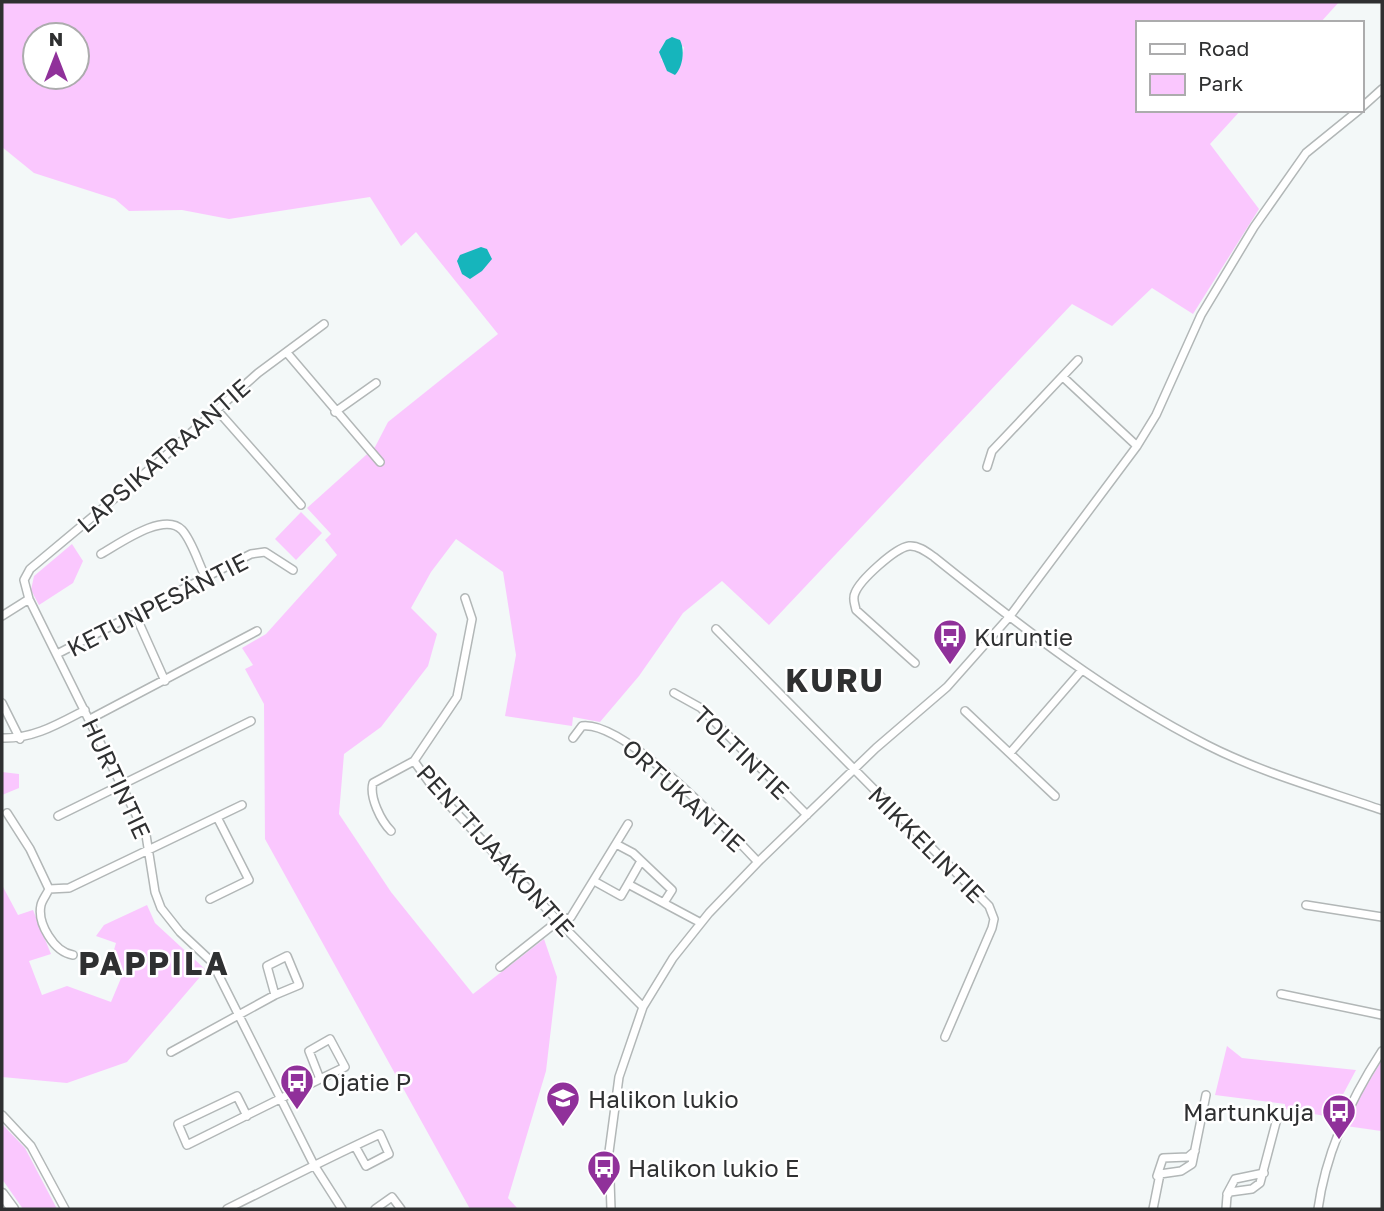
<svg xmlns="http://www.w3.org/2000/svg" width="1384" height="1211" viewBox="0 0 1384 1211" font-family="'Golos Text',sans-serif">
<rect width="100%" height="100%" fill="#f3f8f8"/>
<!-- green -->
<path fill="#fac7fe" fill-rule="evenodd" d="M2,2h1337l-19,21h-183v87h104l-31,34 49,65 -66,105 -41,-26 -40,38 -40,-22 -303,321 -47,-44 -39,32 -44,63 -39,46 -27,-5 -1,9 -67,-10 11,-61 -13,-83 -47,-33 -25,33 -20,36 26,26 -9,32 -47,61 -37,27 -5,60 52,78 82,102 71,-55 13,38 -11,94 -38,127 10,11h-48l-205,-370 -1,-135 -19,-35 8,-4 -11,-17 24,-14 71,-79 -12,-15 6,-6 -24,-26 68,-61 13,-25 110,-88 -82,-102 -15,14 -31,-49 -141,22 -47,-9 -53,1 -14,-12 -81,-26 -32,-26zM35,35h42v42h-42zM666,40l18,7 -3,17 -20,-4 2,-5 -4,-3z
M301,512l21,21 -26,27 -21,-21z
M72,544l11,17 -10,22 -34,22 -8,-15 3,-14z
M2,772l17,2v14l-17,7z
M2,885l16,30 15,-5 18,44 -22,7 13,34 25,-9 44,16 13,-31 -15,-4 7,-24 -20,-7 8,-11 43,-20 8,18 51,47 -79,92 -60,21 -65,-6z
M1227,1046l15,12 114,12 -25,47 -46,-8v-5l-70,-9z
M1382,1060l-1,71 -35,-5 10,-23z
M2,1124l23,24 32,61h-34l-21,-30z"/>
<!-- water -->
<path fill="#16b5bc" d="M672,37l8,3c5,10 3,27 -5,35l-8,-4 -8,-19 7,-12z
M481,247l6,2 5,10 -10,12 -12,8 -8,-5 -5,-13 3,-6z"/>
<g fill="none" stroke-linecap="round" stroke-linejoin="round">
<!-- minor casing -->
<g stroke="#b2b7b7" stroke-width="10">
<path id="minor" d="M1361,108l21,-19
M324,324l-66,49 -101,90 -127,106 -6,11 5,19 117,236 9,57 6,16 19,24 32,30 102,203 28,44
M288,354l92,108
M1063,377l74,69
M217,410l84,95
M335,412l41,-29
M987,467l5,-16 86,-91
M101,554c18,-10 63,-43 81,-24 10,11 16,32 23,46
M465,598l7,21 -15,78 -43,64 20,28 124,132 85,86
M135,614l30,67
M2,616l27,-17
M716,629l273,277 5,13 -2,9 -47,109
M57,654l194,-100 14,-2 28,18
M915,663l-59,-53c-1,-6 -4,-11 -1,-17 5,-13 40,-45 54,-47 9,-1 18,6 25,11 86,69 174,138 273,188 55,28 117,45 175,65
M674,693l27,15 106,107
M2,703l18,36
M965,711l90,85
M90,719l167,-88
M2,738c31,1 56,-14 83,-28
M573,738l9,-12c42,-6 146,104 176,136
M1010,753l72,-83
M7,813l23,36 19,40
M58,816l193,-95
M391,831c-10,-10 -22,-34 -18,-48l41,-22
M616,844l17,9 39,37 -7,11
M594,881l27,15 7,-12 73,39
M628,884l13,-23
M210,899l39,-19 -32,-63
M1306,905l76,12
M73,955c-19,-3 -36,-32 -32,-50 1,-5 6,-11 8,-16l20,-1 173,-83
M500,967l58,-46 13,-4 57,-93
M1281,994l101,21
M171,1052l104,-57 -8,-29 20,-10 12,29 -24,10
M2,1115l29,31 34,63
M247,1116l-10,-20 -59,28 9,21 133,-66 -11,-28 21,-12 15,28 -25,12
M1157,1176l6,-18 25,-1 7,-6
M1227,1194l8,-15 29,-6
M227,1209c50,-25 101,-51 153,-75l9,20 -23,12 -11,-20
M375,1209l17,-12 9,12
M611,1209l-2,-57 10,-75 24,-70 30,-49 36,-45 49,-51 118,-114 71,-61 63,-71 127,-170 19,-31 45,-100 53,-88 52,-74 53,-43
M1153,1209l7,-35 21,-3 11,-7 14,-69
M1226,1209l1,-13 3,-4 22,-3 8,-6 19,-72
M1318,1209c8,-58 32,-109 64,-158"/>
</g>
<!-- major casing -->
<g stroke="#b2b7b7" stroke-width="13">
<path id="major" d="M2,1194l11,15"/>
</g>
<!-- minor -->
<use href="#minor" stroke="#fff" stroke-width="7"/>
<!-- major -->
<use href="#major" stroke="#fff" stroke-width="10"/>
</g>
<!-- icons -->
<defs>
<g id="bus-pin" transform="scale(1.75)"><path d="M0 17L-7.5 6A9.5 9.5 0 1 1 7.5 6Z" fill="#90319a" stroke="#fff"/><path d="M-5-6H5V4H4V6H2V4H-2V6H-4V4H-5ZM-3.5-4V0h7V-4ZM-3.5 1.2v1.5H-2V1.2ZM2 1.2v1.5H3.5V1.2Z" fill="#fff"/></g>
<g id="school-pin" transform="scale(1.75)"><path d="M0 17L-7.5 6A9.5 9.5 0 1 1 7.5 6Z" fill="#90319a" stroke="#fff"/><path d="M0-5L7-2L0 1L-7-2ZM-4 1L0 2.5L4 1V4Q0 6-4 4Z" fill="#fff"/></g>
</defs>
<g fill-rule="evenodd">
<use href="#bus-pin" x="950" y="636"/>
<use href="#bus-pin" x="297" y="1081"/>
<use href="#school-pin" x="563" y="1098"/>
<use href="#bus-pin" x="1339" y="1111"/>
<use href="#bus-pin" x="604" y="1167"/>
</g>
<g text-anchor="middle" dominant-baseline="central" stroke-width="5" stroke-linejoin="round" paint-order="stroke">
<!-- street labels -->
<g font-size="24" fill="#2f3031" stroke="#fff">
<text transform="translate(163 455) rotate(-41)">LAPSIKATRAANTIE</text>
<text transform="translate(157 604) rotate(-27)">KETUNPESÄNTIE</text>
<text transform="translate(742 752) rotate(44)">TOLTINTIE</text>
<text transform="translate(117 778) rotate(65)">HURTINTIE</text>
<text transform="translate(684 795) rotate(42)">ORTUKANTIE</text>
<text transform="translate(927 844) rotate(45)">MIKKELINTIE</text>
<text transform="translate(496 850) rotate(48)">PENTTIJAAKONTIE</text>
</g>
<!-- poi labels -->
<g font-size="24" fill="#2f3031" stroke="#fff" text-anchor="start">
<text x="974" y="636">Kuruntie</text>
<text x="322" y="1081">Ojatie P</text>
<text x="588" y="1098">Halikon lukio</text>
<text x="1314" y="1111" text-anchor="end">Martunkuja</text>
<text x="628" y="1167">Halikon lukio E</text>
</g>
<!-- district labels -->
<g font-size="32" font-weight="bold" letter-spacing="2" fill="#2f3031" stroke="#fff">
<text x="835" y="680">KURU</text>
<text x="154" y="963">PAPPILA</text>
</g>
</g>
<!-- border -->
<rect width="1384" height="1211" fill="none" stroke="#2f3031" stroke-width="7"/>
<!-- legend -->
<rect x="1136" y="21" width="228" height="91" fill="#ffffff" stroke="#acacad" stroke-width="2"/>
<rect x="1150" y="44" width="35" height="10" fill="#ffffff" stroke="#acacad" stroke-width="2"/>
<text x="1198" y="56" font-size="21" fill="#2f3031">Road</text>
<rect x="1150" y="74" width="35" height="21" fill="#fac7fe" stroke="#acacad" stroke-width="2"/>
<text x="1198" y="91" font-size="21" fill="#2f3031">Park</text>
<!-- north arrow -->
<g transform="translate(56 56)"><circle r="33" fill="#ffffff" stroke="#acacad" stroke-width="2"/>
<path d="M0-5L12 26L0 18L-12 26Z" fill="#90319a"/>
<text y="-10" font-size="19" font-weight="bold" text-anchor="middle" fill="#2f3031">N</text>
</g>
</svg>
